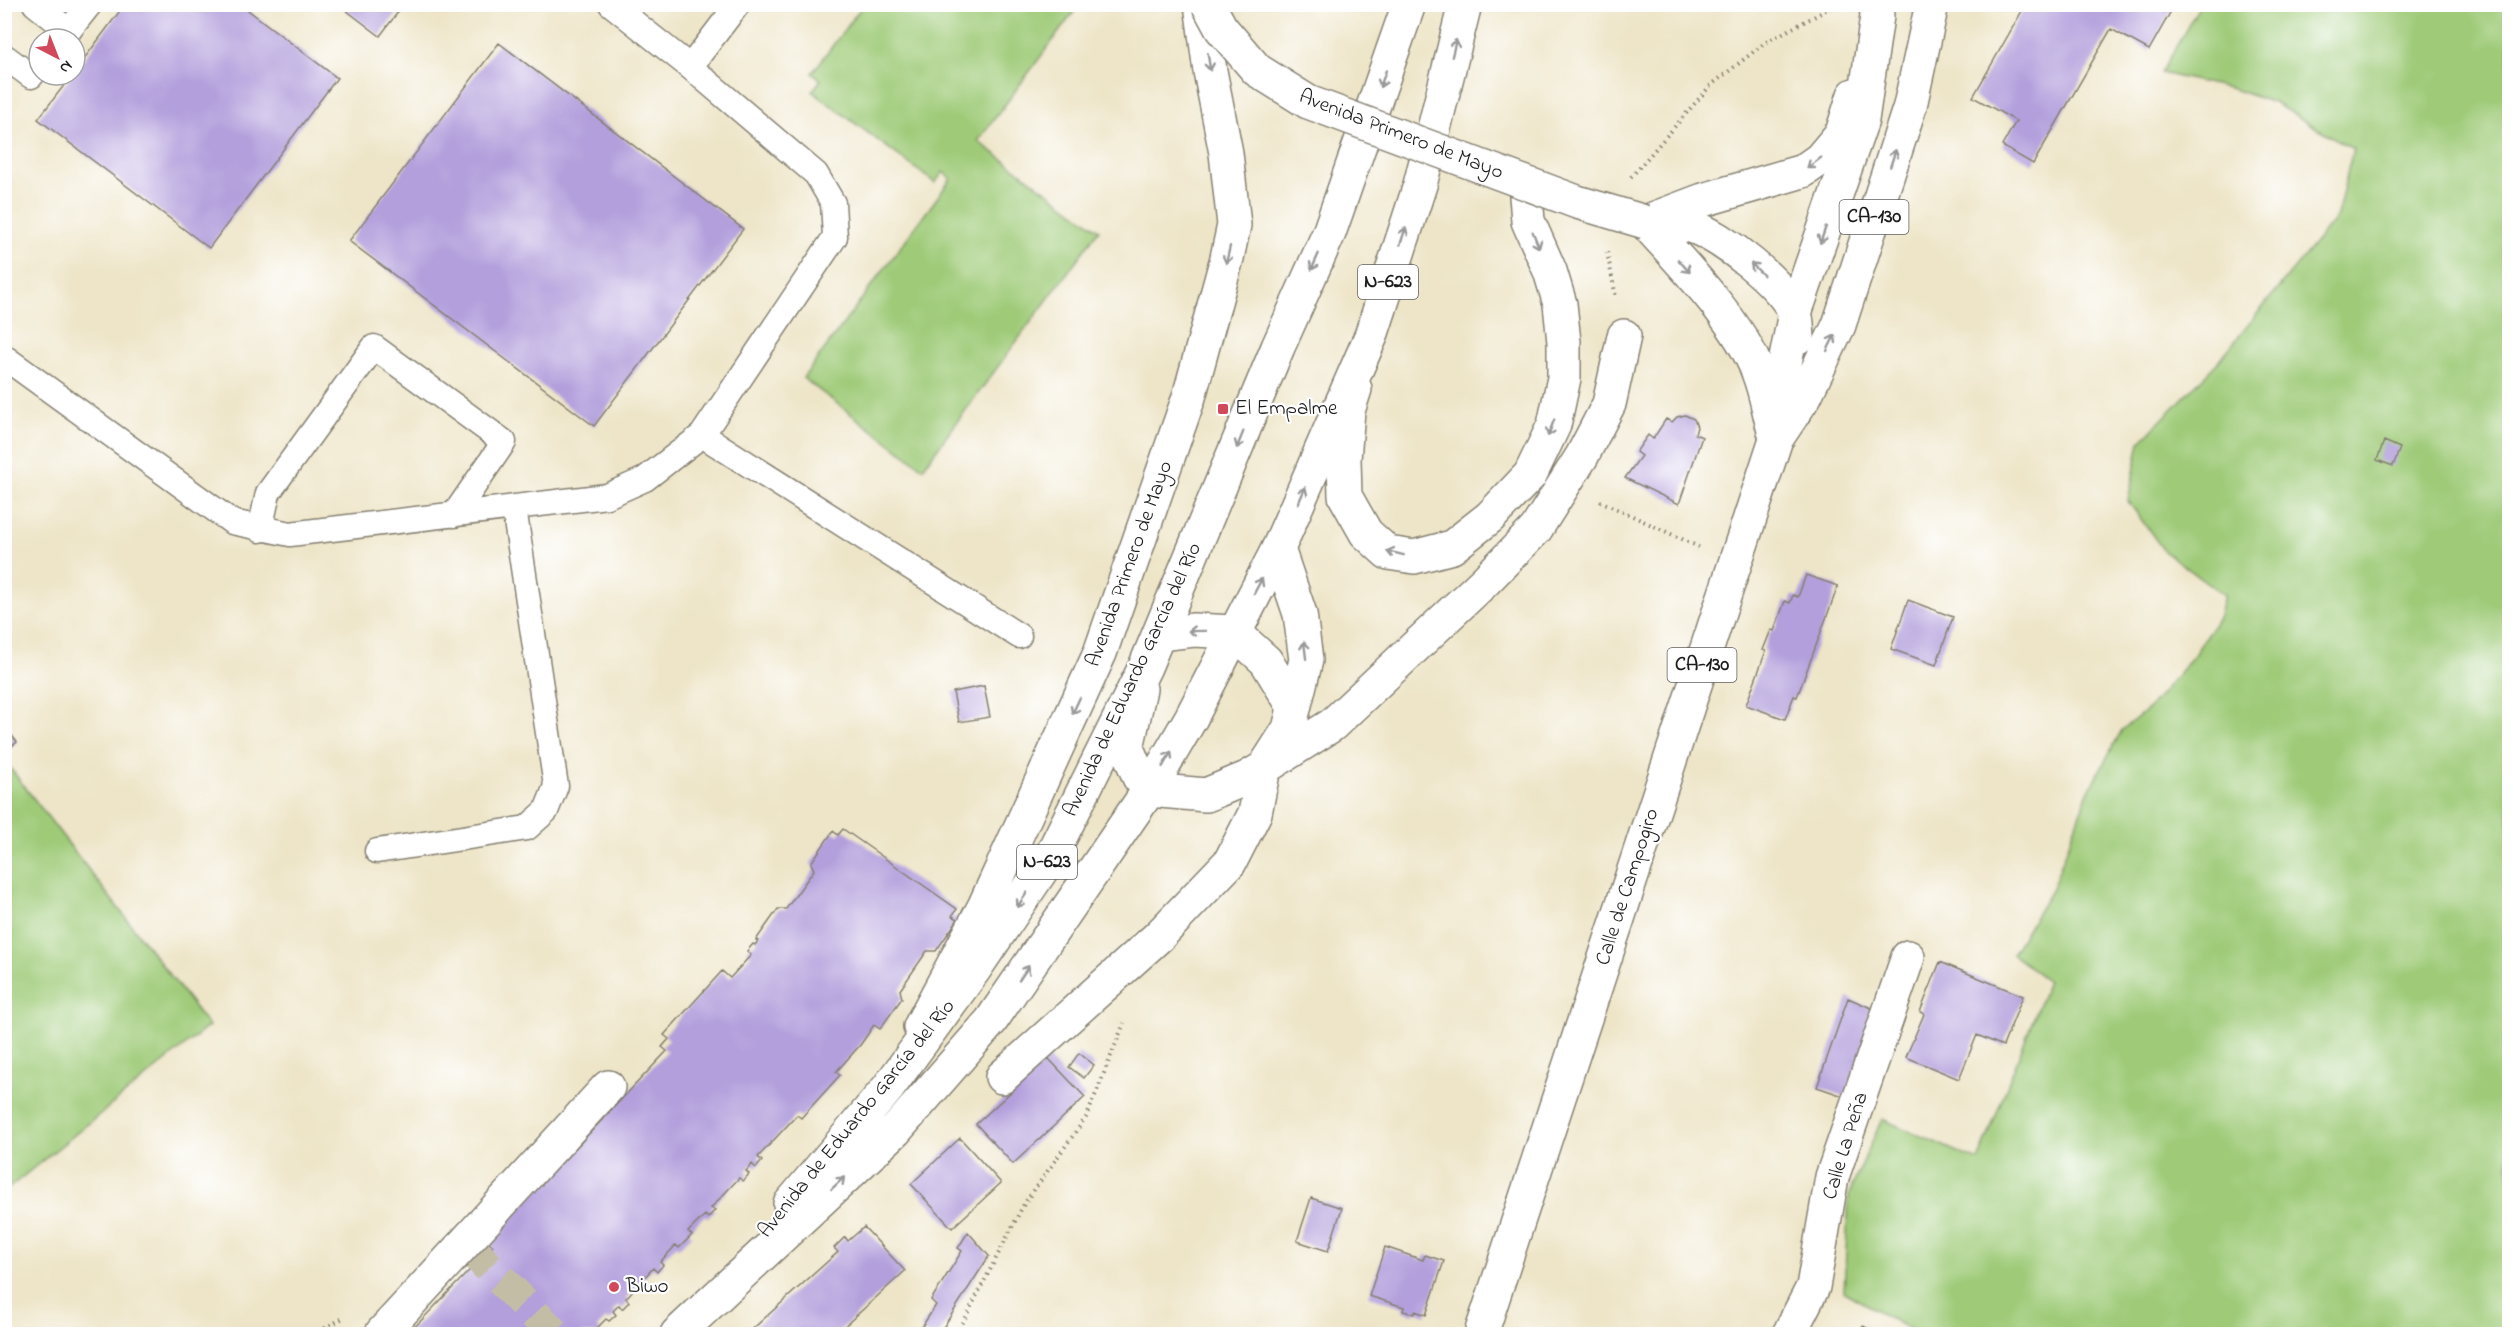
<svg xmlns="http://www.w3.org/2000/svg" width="2514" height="1339" viewBox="0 0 2514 1339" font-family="'Indie Flower',sans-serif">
<rect width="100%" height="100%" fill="#fff"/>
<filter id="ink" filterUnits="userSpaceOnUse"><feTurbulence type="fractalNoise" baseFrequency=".0167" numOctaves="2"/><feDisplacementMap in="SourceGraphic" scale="12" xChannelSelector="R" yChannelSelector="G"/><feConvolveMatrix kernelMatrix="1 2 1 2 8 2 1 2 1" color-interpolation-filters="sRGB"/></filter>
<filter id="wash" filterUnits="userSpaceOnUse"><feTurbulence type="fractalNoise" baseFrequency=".008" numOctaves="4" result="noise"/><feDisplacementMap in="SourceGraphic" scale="24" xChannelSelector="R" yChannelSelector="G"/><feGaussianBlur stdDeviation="1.35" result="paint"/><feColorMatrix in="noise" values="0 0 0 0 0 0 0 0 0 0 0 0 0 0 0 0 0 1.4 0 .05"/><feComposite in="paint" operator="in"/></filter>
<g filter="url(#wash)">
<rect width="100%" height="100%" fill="#eee5c8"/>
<!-- green -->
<path fill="#9fcb78" stroke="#5e744a" stroke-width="1.5" d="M863,5h216l-101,136 121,89 -176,238 -120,-90 148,-199 -8,-7 -8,11 -123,-92 9,-11 -9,-7z
M2200,5h309v1329h-591l-74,-42 5,-98 33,-75 96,42 70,-180 -36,-27 40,-65 36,-97 34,-62 28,-23 44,-52 25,-39 5,-21 -60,-44 -36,-50 12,-59 78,-80 119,-146 16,-67 -79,-46 -41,-14 -72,-16z
M4,760l205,266 -204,165h-1z"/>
<g id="blocks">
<!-- building -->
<path fill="#b29fdc" d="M125,4h115l97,74 -128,170 -171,-129 34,-44h3v-4z
M338,4h66l-24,32z
M2026,4h149l-26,46 -38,-21 -78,135 -31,-18 14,-25 -43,-24z
M499,43l244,186 -149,197 -245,-185z
M1685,415l9,4 3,8 -2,7 7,3 -23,67 -54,-26 16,-22 -5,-4 12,-17 5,4 13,-20 6,3 5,-5z
M2384,441l16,7 -7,18 -16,-6z
M1806,575l32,11 -41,111 -3,-1 -9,23 -39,-14 20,-54 -3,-1 8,-20 3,1 11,-30 5,2 3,-8 5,2z
M1908,600l45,17 -17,48 -45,-16z
M984,686l6,31 -31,5 -6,-30z
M4,725l13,17 -13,10z
M843,829l114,80 -5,7 6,3 -22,32h-9l-27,39 2,8 -22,31 -6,-4 -13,19 -25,28 4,3 -39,43 -4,-3 -39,42 4,4 -6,7 -4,-4 -6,7 3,3 -6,7 -4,-3 -28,30 4,2 -7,8 -3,-3 -17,17 4,3 -13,13 -3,-3 -16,17 3,3 -6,7 -4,-4 -27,30 3,4 -7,7 -3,-4 -6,6 3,4 -7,6 -3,-2 -9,9 4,3 -4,3h-189l85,-88 -5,-5 179,-190 -5,-4 7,-8 -5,-4 58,-64 8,7 21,-23 -4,-4 6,-7 2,1 3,-4 -2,-1 22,-31h8l28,-39 -3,-7 22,-32 5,4z
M1940,962l83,34 -20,50 -26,-11 -18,44 -53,-22 18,-43 -4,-2z
M1848,998l35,15 -31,86 -35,-12z
M1079,1053l15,12 -10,13 -15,-11z
M1048,1058l37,39 -72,67 -37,-40z
M960,1138l41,45 -49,45 -41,-44z
M1311,1198l31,10 -14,43 -31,-10z
M864,1227l41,44 -69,63h-89l91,-82 -4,-4 11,-11 3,4z
M968,1232l21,24 -50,78h-13l-5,-6 15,-23 -5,-5 31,-49 -4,-3z
M1385,1247l38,13 2,-5 19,6 -18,54 -11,-4 -1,3 -11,-3 1,-4 -35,-11z
M1863,1326l16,8h-21z"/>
</g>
</g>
<g filter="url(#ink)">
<use href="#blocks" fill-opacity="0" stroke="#858072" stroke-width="1.5"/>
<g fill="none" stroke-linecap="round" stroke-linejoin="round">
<!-- minor-tunnel -->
<path stroke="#c4bda6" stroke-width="33" stroke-dasharray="33 16" stroke-linecap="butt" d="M466,1244l88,90"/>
<!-- service casing -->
<g stroke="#858072" stroke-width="27">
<path id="service" d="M35,4l34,27
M62,39l28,-35
M4,56l27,20 8,-9
M690,67l48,-63
M4,357l228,165 58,12 317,-38 38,-17 57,-44 133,-198 -2,-34 -17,-29 -126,-107 -79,-63
M702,435l317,201
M260,530l8,-37 106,-146 130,95 -50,73
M377,851l150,-23 19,-17 10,-25 -42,-278"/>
</g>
<!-- minor casing -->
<g stroke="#858072" stroke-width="36">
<path id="minor" d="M1645,222l58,-22 100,-29 17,-12 22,-26 12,-38
M1645,222c36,41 94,99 113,150 8,20 11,42 17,62
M1650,222c13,2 29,1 41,4 29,9 95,60 104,88 3,7 2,16 3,23
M1355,389l-7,22 -4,48 1,37 21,37 22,20 26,4 38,-10 38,-30 40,-42 24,-50 10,-47v-36l-4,-38 -10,-33 -22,-50 -3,-38
M1159,634l35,-4 40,2 32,29 28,46
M1140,689l-13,59 12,29 10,13 57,5 41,-17 17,-10 25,-39 17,-69 -6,-46 -22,-65
M920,1027l64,-120 116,-254 89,-256 38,-139 7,-33 -8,-72 -16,-82 -9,-67
M1002,1077l157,-141 71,-74 25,-49 9,-45 68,-43 152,-143 52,-53 46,-73 27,-52 15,-68
M382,1333l226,-246
M1789,1334l24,-47 19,-110 76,-220"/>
</g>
<!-- primary casing -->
<g stroke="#858072" stroke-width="36">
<path id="primary" d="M1779,435l26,-39 34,-71 71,-219 22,-102
M1481,1334l295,-895 5,-56 14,-70 67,-193 15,-104 -1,-12"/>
</g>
<!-- trunk casing -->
<g stroke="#858072" stroke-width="36">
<path id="trunk" d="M790,1204l98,-116 86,-118 77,-114 94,-189 133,-320 51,-114 80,-229
M677,1334l219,-204 95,-109 158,-231 42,-72 87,-169 93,-213 49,-151 45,-181"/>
</g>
<!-- path -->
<path stroke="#858072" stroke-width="4" stroke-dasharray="1.5 4.5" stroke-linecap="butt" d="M1631,177l79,-91 56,-44 70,-37
M1607,252l9,45
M1600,501l99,46
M2510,1055l-3,7 3,3
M314,1334l31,-17
M957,1334l67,-130 63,-88 37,-93"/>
<!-- service -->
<use href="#service" stroke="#fff" stroke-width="24"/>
<!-- minor -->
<use href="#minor" stroke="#fff" stroke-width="33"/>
<!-- primary -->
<use href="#primary" stroke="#fff" stroke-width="33"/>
<!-- trunk -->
<use href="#trunk" stroke="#fff" stroke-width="33"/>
<!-- minor-bridge casing -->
<g stroke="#858072" stroke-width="36" stroke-linecap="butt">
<path id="minor-bridge" d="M1208,4l13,24 36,42 51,32 269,100 68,20"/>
</g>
<!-- minor-bridge -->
<use href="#minor-bridge" stroke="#fff" stroke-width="33"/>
</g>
<!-- one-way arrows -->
<defs><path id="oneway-shaft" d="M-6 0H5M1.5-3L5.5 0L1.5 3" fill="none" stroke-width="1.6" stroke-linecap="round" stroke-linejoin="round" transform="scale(1.5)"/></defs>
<g stroke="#999">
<use href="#oneway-shaft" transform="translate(1454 48) rotate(-76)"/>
<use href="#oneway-shaft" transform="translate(1209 62) rotate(82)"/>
<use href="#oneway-shaft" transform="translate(1383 79) rotate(109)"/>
<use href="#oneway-shaft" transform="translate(1893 158) rotate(-72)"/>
<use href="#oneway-shaft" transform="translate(1814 163) rotate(143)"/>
<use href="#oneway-shaft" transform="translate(1823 235) rotate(109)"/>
<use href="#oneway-shaft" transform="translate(1403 236) rotate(-72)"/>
<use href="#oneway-shaft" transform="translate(1536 240) rotate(68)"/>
<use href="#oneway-shaft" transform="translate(1228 255) rotate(103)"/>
<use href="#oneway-shaft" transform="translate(1315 262) rotate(114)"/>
<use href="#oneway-shaft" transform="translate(1684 266) rotate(48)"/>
<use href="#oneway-shaft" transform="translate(1757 269) rotate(-136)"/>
<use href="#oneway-shaft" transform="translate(1831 343) rotate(-64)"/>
<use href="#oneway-shaft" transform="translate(1551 428) rotate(111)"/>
<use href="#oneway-shaft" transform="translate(1240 440) rotate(112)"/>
<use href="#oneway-shaft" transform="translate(1302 495) rotate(-67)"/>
<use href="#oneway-shaft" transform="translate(1395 553) rotate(-166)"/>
<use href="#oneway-shaft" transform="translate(1258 586) rotate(-62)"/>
<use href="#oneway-shaft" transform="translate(1197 631) rotate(179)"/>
<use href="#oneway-shaft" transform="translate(1305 650) rotate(-97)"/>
<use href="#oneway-shaft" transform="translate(1076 706) rotate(115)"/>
<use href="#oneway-shaft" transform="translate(1167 759) rotate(-60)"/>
<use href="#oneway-shaft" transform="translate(1022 900) rotate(124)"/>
<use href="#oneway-shaft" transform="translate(1024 973) rotate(-56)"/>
<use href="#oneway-shaft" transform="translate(838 1183) rotate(-43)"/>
</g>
</g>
<!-- markers -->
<g fill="#d1495b" stroke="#fff" stroke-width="2">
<rect x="1217" y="403" width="12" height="12" rx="3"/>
<circle cx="614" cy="1287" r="6"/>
</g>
<g text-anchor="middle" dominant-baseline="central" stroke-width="4.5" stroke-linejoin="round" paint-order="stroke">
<!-- shield labels -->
<g fill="#fff" stroke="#606060" stroke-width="1.5">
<rect x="1839.5" y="200" width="69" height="34" rx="4.5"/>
<rect x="1358" y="265" width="60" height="34" rx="4.5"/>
<rect x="1667.5" y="648" width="69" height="34" rx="4.5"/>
<rect x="1017" y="845" width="60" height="34" rx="4.5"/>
</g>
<g font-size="20" font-weight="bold" fill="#1c1c1c">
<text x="1874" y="217">CA-130</text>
<text x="1388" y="282">N-623</text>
<text x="1702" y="665">CA-130</text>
<text x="1047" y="862">N-623</text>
</g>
<!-- street labels -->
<g font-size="21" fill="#1c1c1c" stroke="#fff">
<text transform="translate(1401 135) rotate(21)">Avenida Primero de Mayo</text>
<text transform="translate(1130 564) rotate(-70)">Avenida Primero de Mayo</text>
<text transform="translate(1133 680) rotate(-65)">Avenida de Eduardo García del Río</text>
<text transform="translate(1628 887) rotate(-72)">Calle de Campogiro</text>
<text transform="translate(857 1119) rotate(-51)">Avenida de Eduardo García del Río</text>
<text transform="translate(1846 1146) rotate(-73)">Calle La Peña</text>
</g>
<!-- poi labels -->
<g font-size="21" fill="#1c1c1c" stroke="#fff" text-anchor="start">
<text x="1235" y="409">El Empalme</text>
<text x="626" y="1287">Biwo</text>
</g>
</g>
<!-- margin -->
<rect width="2514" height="1339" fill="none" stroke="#fff" stroke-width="24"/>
<!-- north arrow -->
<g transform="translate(57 57) rotate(138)"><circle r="28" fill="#ffffff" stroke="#a4a4a4" stroke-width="1.5"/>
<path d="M0-4.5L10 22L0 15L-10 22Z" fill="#d1495b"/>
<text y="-9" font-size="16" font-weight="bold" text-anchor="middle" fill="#1c1c1c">N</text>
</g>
</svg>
